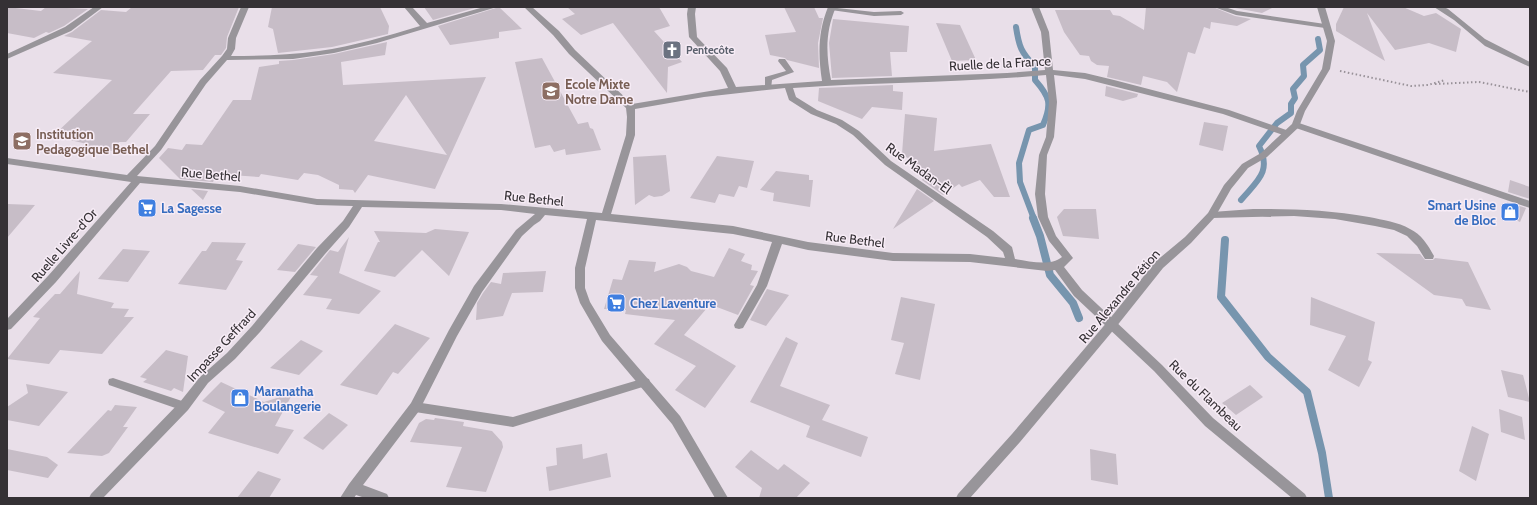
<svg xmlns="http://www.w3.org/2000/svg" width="1537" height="505" viewBox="0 0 1537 505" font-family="Cabin,sans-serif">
<rect width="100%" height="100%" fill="#e9dfe9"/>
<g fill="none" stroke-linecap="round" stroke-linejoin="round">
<!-- stream-far1 -->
<path stroke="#7795ae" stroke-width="6" d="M1016,27c3,20 5,25 19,40v13c15,17 17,24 8,45l-14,5 -10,33 1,19 14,37
M1241,200c16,-19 31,-28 18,-54l18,-23 14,-10v-9l4,-6 -2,-9 11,-13 -1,-11 17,-15 -2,-11"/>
<!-- stream -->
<path stroke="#7795ae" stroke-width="8" d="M1033,218l7,18 10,39 23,28 6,15
M1225,240l-4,57 47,60 39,35 15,61 7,45"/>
</g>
<!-- building -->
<path fill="#c7bdc7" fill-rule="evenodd" d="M7,7l34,4 5,-4 42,2 -24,17 -15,7 -3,-1 -12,6 -27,-5z
M132,7h107l-12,30 -1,11 -5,7h-6l-12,15 -32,1 -38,43h17l-24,28h-7l-6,9 -30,-2 4,-5 -34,-8 59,-56 -59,-7 39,-32 -28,-5 8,-4 29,-22 25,2z
M272,7h108l9,19 -1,8 -56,13 -54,6 -5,-24 -5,-2z
M424,7h54l-45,13z
M499,7l23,22 -23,3v6l-49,7 -12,-19z
M567,7h92l11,19 -16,5 28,31 -14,5 -1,26 -54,-70 -32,12 -19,-16 13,-5z
M784,7h30l5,11h4l-5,25 1,25 -32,-8 -2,-2 -15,-3 -5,-20 31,-3z
M1146,7h67l22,9 16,3 -14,7 -26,-4 -1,7 -6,-2 -9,27 -7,-2 -11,40 -10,-10 -24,-6 -2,9 -34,-8 2,-11 -12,-1 -6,-4 -2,-5 -9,-1 -16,-23 -9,-22h55l3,5 7,1 24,14z
M1230,7h44l-12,6z
M1344,7h59l21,9 12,-3 25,16 -5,23 -27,-9 -34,7 -28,-37 18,48 -49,-30v-7z
M833,19l76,7 -2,26h-17l2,24 -60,2 -3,-35z
M936,23l24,2 16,35 -24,1z
M387,42l-2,13 -44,7 2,23 143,-8 -51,112 -67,-14 -13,18 -2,-3 -14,-1v-4l-21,-10 -14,-2 -6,7 -37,-6 -2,3 -42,-3 -4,8 -33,-3 -21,-21 9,-10 14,2 4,-6 16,1 31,-45h18l8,-33 20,-3v-3l14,-1 41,-6zM406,95l41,60 -73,-14z
M542,58l36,66 10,-2 2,6 3,1 8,21 -35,5 -1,-6 -11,3 -4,-7 -15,3 -20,-86z
M893,85v6l10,1 -1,18 -30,-3 -10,12 -44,-18 1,-13z
M1106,86l32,8 -1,3 -14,4 -18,-5z
M905,114l32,4 -3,33 57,-7 19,53h-16l-14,-17 -18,7 -3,-3 -16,11 -21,-15 1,-2 -9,-6 9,-3 -21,-15z
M1204,122l24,4 -5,25 -24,-6z
M666,155l4,36 -8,5 -8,1 -5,-2 -14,10 -2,-48z
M717,156l37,5 -7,27 -8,-2 -5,11 -15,-3 -4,9 -25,-5z
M776,171l33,4v5h4l-3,27 -37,-6 1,-8 -14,-3z
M1510,180l20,7v12l-22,-7z
M191,189l17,2 -5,9z
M917,189l17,12 -41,28z
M1507,202l19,6 -6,14 -15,-7z
M7,204l28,1 -28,33z
M1064,209h32l3,30 -36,-3 -6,-19z
M435,229l34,3 -20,44 -27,-26 -27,27 -31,-6 14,-29h2l-6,-11 52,2z
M349,237l-10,36 42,18 -22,23 -33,-5 6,-10 -29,-4 15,-19 -8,-1 20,-25 8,2z
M212,242l34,1 -10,17 7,1 -17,29 -48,-6 24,-33h4z
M298,244l18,3 -21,25 -18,-2z
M729,248l16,6 -4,7 11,4 -1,5 7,1 -8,14 4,1 -16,29 -37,-14 -1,2 7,5 -23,27 52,31 -31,42 -30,-18 21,-24 -42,-22 21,-24 -50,-6 1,-4 -22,-1 9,-30 9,1 7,-20 27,2 -2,10 25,-8 8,3 4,4 23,6z
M123,249l27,2 -22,31 -30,-3z
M1376,253l44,1 5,6h8l2,-2 33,4 23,48 -25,-4 -4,-7 -28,-4z
M80,271l-3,23 37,9 -3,5 18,1 -5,8h10l-32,37 -42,-4 -11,14 -42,-5 33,-41 -7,-1 22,-23h5z
M546,271l-3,21 -31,1 -9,23 -27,4 1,-17 6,-10 8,-11 10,2 2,-11z
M767,289l22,6 -23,31 -16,-6z
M901,297l34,7 -15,76 -25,-6 9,-31 -13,-3z
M1311,297l64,25 -7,38 4,2 -13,25 -31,-17 18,-34 -36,-11z
M395,324l35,14 -32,36 -5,-2 -16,23 -37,-10z
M786,337l12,6 -18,43 50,19 -8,15 46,17 -7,20 -55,-20 4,-11 -60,-24z
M301,340l22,11 -24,24 -29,-7z
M166,350l22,6 -5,36 -9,-4 -3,3 -28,-9 4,-3 -7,-2z
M1501,370l22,5 7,27 -22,-5z
M221,382l43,20 29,-9 -18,33 19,4 -16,24 -70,-21 17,-21 -23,-11z
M26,384l42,8 -29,34 -32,-6v-13l21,-14z
M1250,385l13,12 -27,18 -14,-12z
M115,405l22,2 -14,20h5l-19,26 -7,3 -35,-3 41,-43 3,1z
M1499,409l23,8 3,23 -24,-8z
M329,413l19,12 -25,25 -20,-12z
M435,418l29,4 -1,4 29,5 10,11 1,5 -17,45 -40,-5 16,-40 -52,-5 9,-19 7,-4 8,1z
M1472,426l17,8 -13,47 -17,-10z
M582,444l1,15 24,-6 4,24 -62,14 -3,-24 11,-2 -1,-17z
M7,449l40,8 11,8 -10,13 -41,-8z
M1090,449l26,5 2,31 -27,-5z
M751,450l27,20 6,-6 26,19 -14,15h-37l3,-10 -27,-21z
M258,471l23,8 -12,19h-32z"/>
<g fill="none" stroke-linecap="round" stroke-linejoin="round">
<!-- path -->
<path stroke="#989198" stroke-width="2" stroke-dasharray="1.5 2.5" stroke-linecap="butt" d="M1340,71l71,15 17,-1 17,-5
M1435,84l44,-2 51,10"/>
<!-- service -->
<path fill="#98959a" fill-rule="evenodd" d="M828,7l46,5 27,-1 3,2 -3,2 -27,1 -43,-6 -2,-1z
M779,59h6l9,13 -22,8 -1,9h-6v-12l21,-6 -8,-10z
M113,378l75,25 1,3 -1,3 -4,2 -75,-26 -1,-3 1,-3z
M645,378l4,1 1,3 -1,3 -136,42 -98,-15 -4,-2 -1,-3 1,-3 4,-2 98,15z"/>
<!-- minor -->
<path fill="#98959a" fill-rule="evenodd" d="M94,7h9l-32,24 -64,28v-5l58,-27z
M241,7h8l-13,31 -1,11 -4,7c29,0 59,-1 88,-5 35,-5 68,-15 101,-25l-16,-19h8l15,16 57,-16h13l-120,36 -43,10 -41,6 -66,1 -21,24 -45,66 -24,26 103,10 77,13 184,5 101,9 24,-78 1,-18 -1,-9 -57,-54 -16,-19 -29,-28h8l27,24 16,19 57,54 96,-16 -8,-17 -31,-34 -2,-23 1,-7h8l-1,7 2,23 30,31 9,19 86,-6c-4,-27 -4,-49 6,-74h8c-11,25 -10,47 -5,73l176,-7 38,-3 -4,-38 -10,-25h8l10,25 4,38 32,3 29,7 115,30 60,21 1,2 -4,3 -63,-22 -138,-35 -31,-4 3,27 -3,35 -7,18 -2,39 3,23 8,19 17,22 -9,9 18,23 80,75 51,53 92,76 2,4h-15l-87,-72 -51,-55 -80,-75 -19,-26 -8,1 -77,-9 -77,-1 -85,-11 -26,-6 -15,42 -24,42 -4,1 -4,-1 -1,-3 23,-40 15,-43 -39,-8 -137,-14 -11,48v20l5,14 20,33 70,81 48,82h-13l-43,-74 -70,-83 -22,-38 -5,-15v-20l12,-49 -42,-4 -5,6 -6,4 -12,11 -40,56 -25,44 -38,75 -56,74 24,9 2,4h-24l-9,-3 -2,3h-14l9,-14 62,-81 38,-73 25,-44 42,-56 19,-16 -34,-4 -139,-3 -13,20 -24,27 -65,78 -25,27 -27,24 -20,27 -85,88h-14l2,-4 89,-92 20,-25 27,-24 25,-27 65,-78 26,-27 10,-15 -36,-1 -77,-13 -100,-9 -84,99 -45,47 -4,1v-11l41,-43 83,-94 -124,-18v-6l120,17 28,-29 45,-66 22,-24 5,-7 1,-11zM1046,75l3,27 -3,35 -7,18 -4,39 3,23 11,24 13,16c-13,10 -32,4 -47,2l-3,-12 -19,-16 -102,-70 -32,-30 -17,-11 -25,-10 -21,-13 -3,-9c84,-6 169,-5 253,-13zM785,88l4,12 22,14 25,10 17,11 32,30 102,72 16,15 2,6 -35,-4 -77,-1 -85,-11 -75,-16 -122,-12 24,-79v-26l69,-12z
M1214,7h11l12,4 88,13 4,2 -4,2 -89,-13z
M1434,7h10l4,2 37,30 45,23v5l-45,-21 -31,-26z
M1296,122l234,79v7l-237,-81 -1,-2z
M1253,209c39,0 77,1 116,8 14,3 29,5 41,12 11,5 18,16 24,27l-1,3h-8l-8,-13 -10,-10 -13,-6 -19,-4 -40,-7 -41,-3 -82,2 -5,-3 5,-3z"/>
<!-- tertiary -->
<path fill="#98959a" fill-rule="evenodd" d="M1317,7h8l10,34 -5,28 -25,42 -6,16 -32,30 -19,11 -17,21 -16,28 -24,26 -28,25 -47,59 -96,115 -50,56h-14l2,-4 54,-60 96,-113 47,-59 30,-25 23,-24 16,-28 18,-21 19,-11 31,-29 5,-13 25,-42 5,-28z"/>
</g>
<!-- icons -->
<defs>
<g id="church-square" transform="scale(1)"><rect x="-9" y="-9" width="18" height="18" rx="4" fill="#6b7280" stroke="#f7ecf6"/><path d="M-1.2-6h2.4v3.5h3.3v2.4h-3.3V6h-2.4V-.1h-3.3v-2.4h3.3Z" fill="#fff"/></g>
<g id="school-square" transform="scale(1)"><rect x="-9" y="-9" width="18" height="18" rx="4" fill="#8d6e63" stroke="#f7ecf6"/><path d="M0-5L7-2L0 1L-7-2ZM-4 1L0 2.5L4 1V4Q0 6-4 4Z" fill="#fff"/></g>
<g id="supermarket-square" transform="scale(1)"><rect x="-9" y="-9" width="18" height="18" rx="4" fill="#3f7fe0" stroke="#f7ecf6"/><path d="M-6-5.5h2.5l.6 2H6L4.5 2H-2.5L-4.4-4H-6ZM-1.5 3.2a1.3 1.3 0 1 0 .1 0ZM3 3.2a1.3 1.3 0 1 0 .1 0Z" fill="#fff"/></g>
<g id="shop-square" transform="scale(1)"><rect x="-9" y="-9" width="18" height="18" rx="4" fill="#3f7fe0" stroke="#f7ecf6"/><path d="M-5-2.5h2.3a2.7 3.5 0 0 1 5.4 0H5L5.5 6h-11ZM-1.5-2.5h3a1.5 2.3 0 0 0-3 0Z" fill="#fff"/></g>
</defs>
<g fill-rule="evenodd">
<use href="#church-square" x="672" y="50"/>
<use href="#school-square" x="551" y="91"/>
<use href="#school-square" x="22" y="141"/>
<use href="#supermarket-square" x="147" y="208"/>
<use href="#shop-square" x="1510" y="212"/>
<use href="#supermarket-square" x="616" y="303"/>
<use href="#shop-square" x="240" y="398"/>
</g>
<g text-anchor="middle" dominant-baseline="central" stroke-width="3" stroke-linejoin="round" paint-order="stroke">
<!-- far-worship labels -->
<g font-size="11" font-weight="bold" fill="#5b616d" stroke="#f7ecf6" text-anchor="start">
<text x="686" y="50">Pentecôte</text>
</g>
<!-- street labels -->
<g font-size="13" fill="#353135" stroke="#f7ecf6">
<text transform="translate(1000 63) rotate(-3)">Ruelle de la France</text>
<text transform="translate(919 168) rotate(36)">Rue Madan-Èl</text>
<text transform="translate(211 174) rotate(5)">Rue Bethel</text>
<text transform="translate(534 198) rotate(6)">Rue Bethel</text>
<text transform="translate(855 239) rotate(7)">Rue Bethel</text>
<text transform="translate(64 245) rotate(-49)">Ruelle Livre-d'Or</text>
<text transform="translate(1119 296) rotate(-50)">Rue Alexandre Pétion</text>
<text transform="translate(221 345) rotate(-47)">Impasse Geffrard</text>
<text transform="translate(1206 395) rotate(44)">Rue du Flambeau</text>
</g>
<!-- education labels -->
<g font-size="13" font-weight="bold" fill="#785e54" stroke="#f7ecf6" text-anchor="start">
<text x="565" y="84">Ecole Mixte<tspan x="565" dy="15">Notre Dame</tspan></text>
<text x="36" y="134">Institution<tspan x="36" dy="15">Pedagogique Bethel</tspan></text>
</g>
<!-- shop labels -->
<g font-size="13" font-weight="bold" fill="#366cbe" stroke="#f7ecf6" text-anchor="start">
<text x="1496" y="205" text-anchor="end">Smart Usine<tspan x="1496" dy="15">de Bloc</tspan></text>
<text x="161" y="208">La Sagesse</text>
<text x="630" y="303">Chez Laventure</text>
<text x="254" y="391">Maranatha<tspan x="254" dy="15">Boulangerie</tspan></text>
</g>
</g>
<!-- border -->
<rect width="1537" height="505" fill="none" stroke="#353135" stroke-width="16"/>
</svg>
